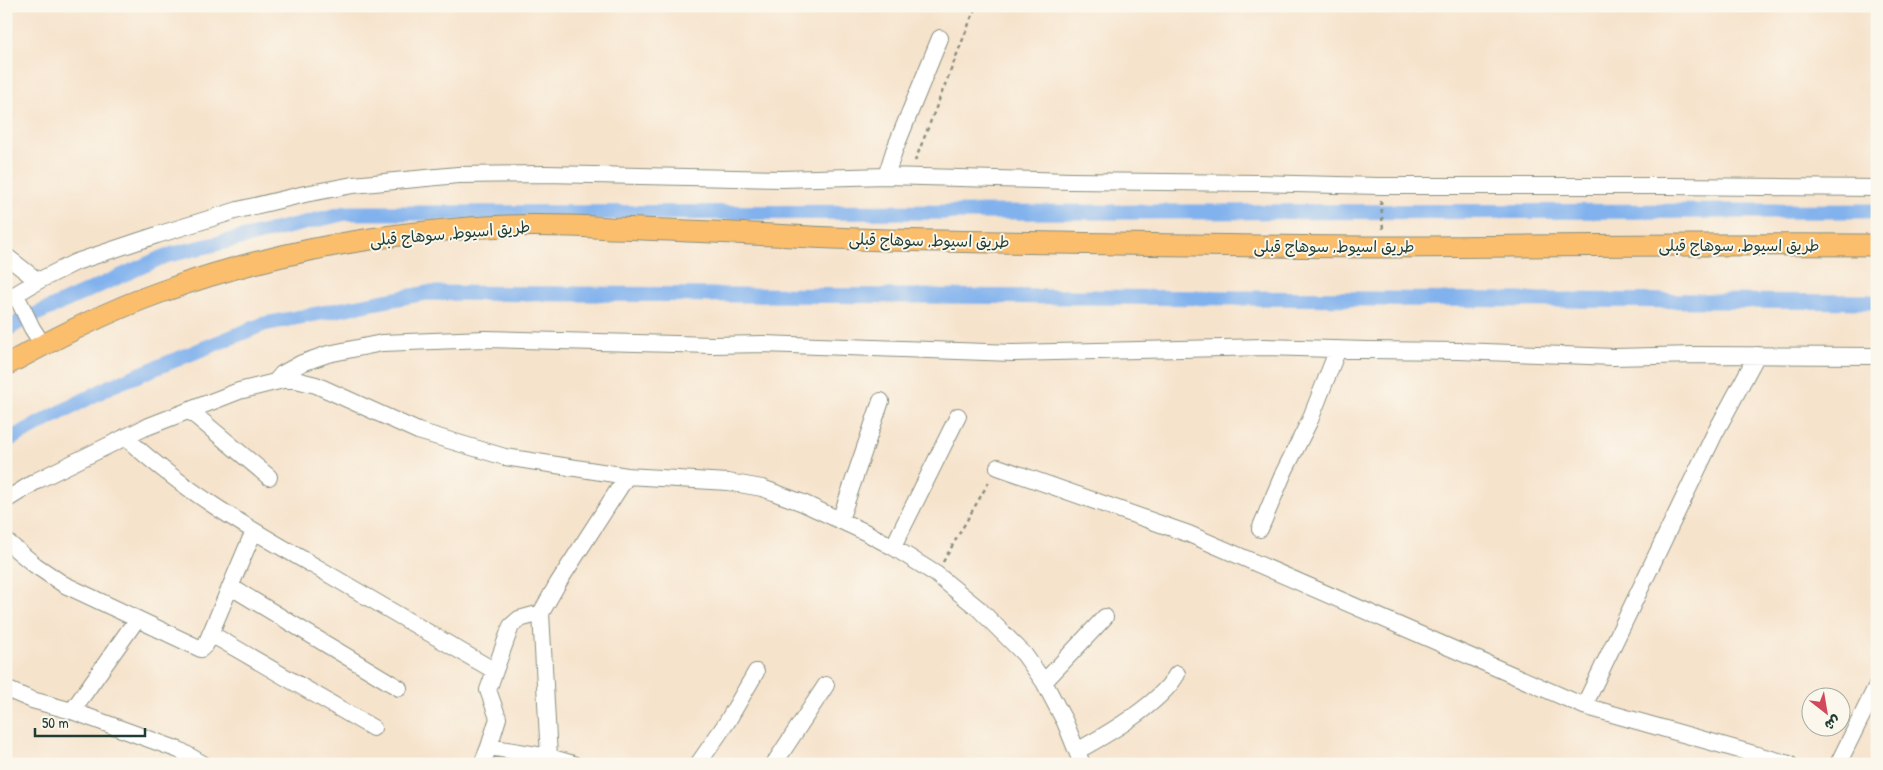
<svg xmlns="http://www.w3.org/2000/svg" width="1883" height="770" viewBox="0 0 1883 770" font-family="'Patrick Hand','Playpen Sans Arabic',sans-serif">
<rect width="100%" height="100%" fill="#fbf7ec"/>
<filter id="ink" filterUnits="userSpaceOnUse"><feTurbulence type="fractalNoise" baseFrequency=".02" numOctaves="2"/><feDisplacementMap in="SourceGraphic" scale="10" xChannelSelector="R" yChannelSelector="G"/><feConvolveMatrix kernelMatrix="1 2 1 2 8 2 1 2 1" color-interpolation-filters="sRGB"/></filter>
<filter id="wash" filterUnits="userSpaceOnUse"><feTurbulence type="fractalNoise" baseFrequency=".0096" numOctaves="4" result="noise"/><feDisplacementMap in="SourceGraphic" scale="20" xChannelSelector="R" yChannelSelector="G"/><feGaussianBlur stdDeviation="1.12" result="paint"/><feColorMatrix in="noise" values="0 0 0 0 0 0 0 0 0 0 0 0 0 0 0 0 0 1.4 0 .05"/><feComposite in="paint" operator="in"/></filter>
<g filter="url(#wash)">
<rect width="100%" height="100%" fill="#f6e3cc"/>
<g fill="none" stroke-linecap="round" stroke-linejoin="round">
<!-- canal -->
<path stroke="#82b2ed" stroke-width="15" d="M6,330l15,-9 144,-65 181,-43 1531,-2
M6,441l105,-55 153,-62 162,-31 1451,9"/>
</g>
</g>
<g filter="url(#ink)">
<g fill="none" stroke-linecap="round" stroke-linejoin="round">
<!-- minor casing -->
<g stroke="#8a9080" stroke-width="18">
<path id="minor" d="M886,176l8,-25 46,-113
M6,256l32,25
M16,295l16,33 11,17
M6,300l32,-19 38,-19 81,-27 81,-25 67,-16 48,-9 105,-10 88,-1 236,5 104,-3 185,5 186,2 123,3h289l208,2
M276,381l6,-7 20,-11 26,-9 54,-11 103,-4 228,6 50,-1 250,9 252,-6 101,3 93,1 155,6 81,-2 182,1
M190,411l79,66
M125,437c57,53 126,93 193,131 59,35 118,69 177,103
M998,467l191,67 395,172 205,58
M6,500l32,-20 106,-52 95,-37 44,-11h13l20,5 102,46 87,26 122,19 101,6 34,6 41,15 62,29 28,15 43,27 43,35 45,45 20,28 21,40 17,42
M840,520l41,-119
M1260,529l24,-57 26,-52 28,-71
M6,541l29,24 28,19 138,65 5,-5 44,-104 6,-8
M893,547l65,-131
M231,587l168,101
M211,634l162,94
M1044,682l61,-65
M6,689l26,11 40,11 65,-92
M1584,706l130,-271 43,-80
M72,711l107,39 24,14
M489,747l9,-29 -10,-28 23,-64 8,-7 22,-6
M1077,751c31,-17 83,-47 100,-77
M482,764l7,-17 60,10
M573,764l-24,-7 -8,-144 17,-30 69,-107
M698,764l29,-42 29,-50
M774,764l52,-79
M1838,764l39,-79"/>
</g>
<!-- major casing -->
<g stroke="#8a9080" stroke-width="23">
<path id="major" d="M6,365c50,-27 101,-54 155,-73 110,-40 228,-61 345,-66 34,-1 70,0 104,2 83,2 165,8 248,11 85,3 171,3 257,5 92,1 184,3 276,3 162,-1 324,-3 486,-2"/>
</g>
<!-- path -->
<path stroke="#8a9080" stroke-width="2.5" stroke-dasharray="4 4" stroke-linecap="butt" d="M915,161l61,-155
M1381,201l2,29
M943,562l47,-82"/>
<!-- minor -->
<use href="#minor" stroke="#fff" stroke-width="16"/>
<!-- major -->
<use href="#major" stroke="#fabe6d" stroke-width="21"/>
</g>
</g>
<g text-anchor="middle" dominant-baseline="central" stroke-width="4" stroke-linejoin="round" paint-order="stroke">
<!-- street labels -->
<g font-size="16" fill="#1f3d34" stroke="#fbf7ec">
<text transform="translate(450 233) rotate(-5)">طريق اسيوط, سوهاج قبلى</text>
<text transform="translate(929 240) rotate(1)">طريق اسيوط, سوهاج قبلى</text>
<text x="1739" y="245">طريق اسيوط, سوهاج قبلى</text>
<text x="1334" y="246">طريق اسيوط, سوهاج قبلى</text>
</g>
</g>
<!-- margin -->
<rect width="1883" height="770" fill="none" stroke="#fbf7ec" stroke-width="25"/>
<!-- north arrow -->
<g transform="translate(1826 712) rotate(149)"><circle r="24" fill="#fbf7ec" stroke="#a3ada2"/>
<path d="M0-4L9 19L0 12L-9 19Z" fill="#d1495b"/>
<text y="-8" font-size="14" font-weight="bold" text-anchor="middle" fill="#1f3d34">ش</text>
</g>
<!-- scale -->
<path d="M35 728v8h110v-8" fill="none" stroke="#1f3d34" stroke-width="2.5"/>
<text x="42" y="728" font-size="15" fill="#1f3d34" stroke="#fbf7ec" stroke-width="4" paint-order="stroke">50 m</text>
</svg>
